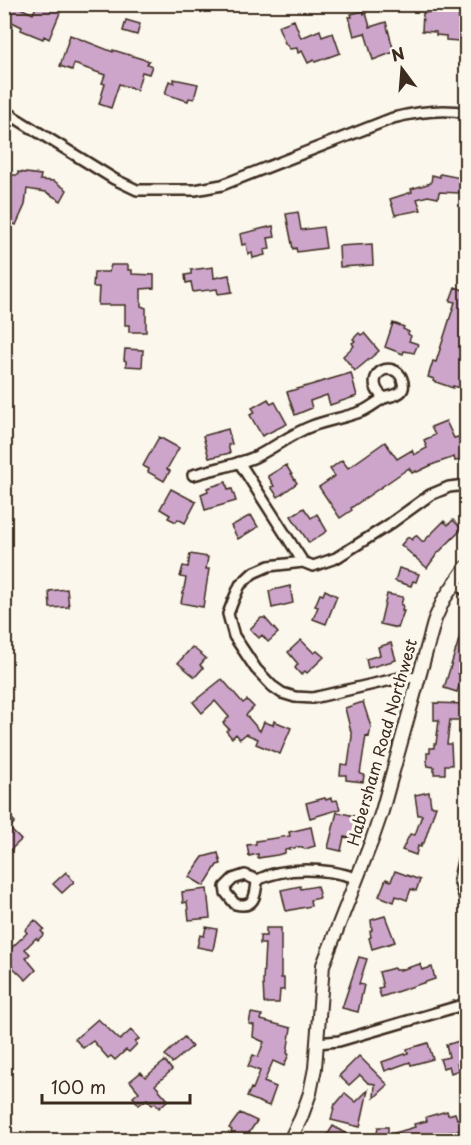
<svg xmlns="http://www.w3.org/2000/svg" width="471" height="1145" viewBox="0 0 471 1145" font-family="'Playpen Sans',sans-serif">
<rect width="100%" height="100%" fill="#fbf7ec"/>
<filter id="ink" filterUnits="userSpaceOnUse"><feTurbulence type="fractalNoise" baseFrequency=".0167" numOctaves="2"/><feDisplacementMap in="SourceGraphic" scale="12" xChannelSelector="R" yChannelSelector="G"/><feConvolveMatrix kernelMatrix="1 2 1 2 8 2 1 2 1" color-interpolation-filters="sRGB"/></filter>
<g filter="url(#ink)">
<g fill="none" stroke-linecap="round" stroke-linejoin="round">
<!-- stream -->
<path stroke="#699097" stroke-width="3" d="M4,1134l8,6"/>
</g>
<!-- building -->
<path fill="#cda5cb" stroke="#3b2a1e" stroke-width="1.5" d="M4,4h8l21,10 4,-10h18l7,4 -13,31 -5,-3 -1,3 -22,-9 1,-3 -18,-9z
M363,11l1,3 2,-1 4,14 16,-5 8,30 -21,8 -8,-27 -11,3 -5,-19h3l-1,-3z
M432,12h27v29l-13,-1v-4l-10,-1v-3l-14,-1 1,-18z
M126,20l14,4 -3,11 -14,-4z
M294,20l7,18 19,-8 2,7 11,-4 7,20 -25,9 -1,-2 -6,3 -6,-12 -4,2 -1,-5 -7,1 -5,-6 -7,-17z
M70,35l43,17v-2l36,11 -2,3 5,2 -3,8 -7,-2 -5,18 -18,-6 -8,24 -12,-4 6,-20 -3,-1 3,-8 -31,-11 -2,6 -12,-4z
M174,79l24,5 -4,15 -5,-1 -1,3 -23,-7 4,-13 5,2z
M18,172l23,3 -1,5 14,1 13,9 -6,11 -15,-9 -19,-3 -2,16 -9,20 -12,-5v-8l7,-15 -7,-3v-14l6,3 1,-8h7z
M440,174l21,4 -2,15 -20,-1 -1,6 -10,-2 -11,3 4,11 -26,5 -5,-16 22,-7 -1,-3 20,-6 1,-8 8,2z
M298,212l3,18 22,-3 3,21 -29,4 -1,-4 -3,1 -7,-35z
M273,226l2,11 -7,1 2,11 -6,1 1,5 -12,3 -1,-5 -4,1 -2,-10 -4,1 -2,-11z
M372,244l1,21 -33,2 -1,-21z
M111,265h17v5h4v4l22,1v13l-13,1v17l5,2v24h-17v-7h-4v-20h-27l1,-18h-6l1,-15h15z
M213,267l1,11 15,-3 3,17 -14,2 -1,-5 -24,3 -2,-10 -5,1 -1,-8 6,-1v-4z
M455,287l11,4v89l-2,9 -11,-3v2l-20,-7 1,-2 -6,-2 5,-16 3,1 19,-60 -5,-1z
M393,323l11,4 -1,2 6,3 -1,2 3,2 -2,5 9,3 -4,9 -10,-2 -1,3 -18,-7z
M359,333l2,2 3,-2 15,18 -24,20 -12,-15 11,-10 -2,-3 3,-2 -2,-2z
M125,349l18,1 -1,17 -16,-1v-5l-2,-1z
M351,373l6,23 -27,9 -3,-10 -17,6 2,7 -17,7 -8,-23z
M268,399l3,5 4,-2 12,22 -25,12 -12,-21 5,-3 -3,-4z
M446,421l8,17 12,-3v40h-2l-4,-15 -5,1 -1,-4 -20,7 -17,8 -1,-1 -4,2 -3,-5 -58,40 1,2 -12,8 -21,-31 16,-11 -5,-7 12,-9 6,8 37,-26 12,17 15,-9 2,5 13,-7 -3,-8 11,-5 -4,-8z
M228,429l4,15 -4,1 2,8 -21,5 -6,-22z
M159,437l20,11 -12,21 3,2 -6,10 -16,-9 1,-3 -6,-3z
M286,465l11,18 -19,14 -7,-10 3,-1 -6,-10z
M226,482l2,8 4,-1 4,12 -31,9 -4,-16 7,-3 -1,-3z
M171,489l25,13 -11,21 -7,-4 -2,3 -8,-4 2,-3 -10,-6z
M304,508l7,10 6,-4 10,17 -18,12 -18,-27z
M251,515l7,12 -20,12 -7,-13z
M453,520l9,9 -25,25 -10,14 -26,-23 7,-8 4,3 4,-5 7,7 21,-21 4,4z
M190,554l18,3 -2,12h3l-6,38 -22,-4 5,-25 -6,-1 3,-11 5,1z
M399,568l20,6 -3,8 -3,-1 -2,5 -16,-5z
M290,586l3,17 -21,5 -3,-17z
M67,589l2,18 -19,1 -1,-17z
M325,590l12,6 -11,28 -13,-5 5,-12 -3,-1 5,-12 3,1z
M387,594l16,3 -2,8h2l-1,6h2l-6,17 -18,-4z
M261,618h4l13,15 -10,9 -6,-7 -3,3 -9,-9z
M465,620l1,1v33h-1l-7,19 5,2 -6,17 -13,-4z
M301,640l13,13 3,-2 7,6 -17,16 -2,-2 -4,4 -6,-7 3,-4 -10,-12z
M391,643l5,17 -28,8 -2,-9 14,-4 -2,-8z
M192,647l14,11 -6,7 3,3 -8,9 -17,-14z
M222,679l21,24 4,-3 7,7 -8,8 14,16 4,-9 9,3 1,-4 17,7 -11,26 -24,-10 2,-5 -12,-5 -6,5 -4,-5 -4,4 -6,-7 3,-2 -6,-6 6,-6 -14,-16 -13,12 -9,-11z
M363,702l8,25 -2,10 -3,-1 -4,25 -2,13 4,1 -1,7 -17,-2v-5h-6l1,-11 7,1 4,-29 -7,-28z
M434,703l32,1v16h-16l-3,24h4l1,21h-7v9h-11v-7l-6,-1 -1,-4v-9h3v-5h4v-4h2l3,-24h-5z
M429,792l2,14h5l-12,37h-2l-1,4 -3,-1 -2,9 -14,-5 8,-16 5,1 7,-20h-4l-3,-20z
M325,798l1,2 5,-2 1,3 5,-1 3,9 -30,9 -4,-15z
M4,811l11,11 -6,6 12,12 -17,16z
M337,812l22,5 -5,22 -10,-2 -3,14 -13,-3z
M311,827l4,19 -10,3 -7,-2 -13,3v3l-8,2 -19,3v-4l-9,2 -2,-11 9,-1v-3l34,-5 -1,-4z
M218,853l3,11 -4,1 -13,21 -15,-9 14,-20z
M395,871l25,9 -4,11 -5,-2 -4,11 -11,-4 -2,6 -15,-6 7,-17 5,2z
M66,872l8,10 -12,11 -9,-9z
M300,886l1,3 16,-3 3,12 -10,2 1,6 -25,5 -5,-21z
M207,889l3,29 -21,2 -2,-18 -4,1 -1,-11z
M385,916l10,26 -23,7 -3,-11 2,-1 -1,-6 2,-1 -1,-10z
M35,920l9,9 -3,2 3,3 -6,6 -2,-2 -11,11 5,5 -4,4 10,12 -10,10 -22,-21v-4l23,-22 -2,-3z
M206,927l11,2 -4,21 -16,-3 3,-12 4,1z
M266,928h15v50h3v12h-4l-1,13h-15l-1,-22 2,-37h-5v-8h6z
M359,957l8,2 -8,25 5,1 -6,27 -16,-4z
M420,964l2,6 10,-3 3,12 -54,18 -3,-9 5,-1 -4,-15 15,-4 1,2h5z
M251,1013l11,2 -1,5 30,8 -4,25 2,1 -5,12 -11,-5 -9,21 12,5 -7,19 -22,-9 4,-9 2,1 7,-18 -12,-5 5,-11 5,2 6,-15 -11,-5 1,-12 -5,-1z
M98,1019l22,21 11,-10 8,9 -4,3 2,2 -8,8 -3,-2 -11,10 -4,-4 -3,2 -15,-17 -10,7 -8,-9z
M184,1037l8,10 -20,16 -7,-8z
M459,1041l5,19 -7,4 2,6 -8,3 -2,-7 -6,2 -3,-9 9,-2 -3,-12z
M428,1043l5,16 -22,6 -1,-3 -25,9 -3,-9 26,-9 -1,-4z
M359,1056l29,29 -14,13 1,-14 -7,-1 -8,-8 -11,10 -10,-9z
M165,1061l7,9 -17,15 13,15 -9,8 -4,-5 -3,2 -5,-6 -8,6 -6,-8 6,-5 -9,-11 11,-9 4,5 3,-2z
M368,1090l-8,37 -29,-7 4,-16h1l9,-11 11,9z
M447,1111l1,4 7,-2 2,6 9,-3v13l-30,6 2,5h-62l2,-13h10v8l27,-8 -1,-3 13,-3 -1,-4z
M240,1113l17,8 -13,19h-12l-4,-2 4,-8 -3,-2z
M333,1126l23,14h-32z"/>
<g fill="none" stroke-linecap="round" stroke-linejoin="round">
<!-- street casing -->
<g stroke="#3b2a1e" stroke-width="14">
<path id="street" d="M4,111l110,68 23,11h58l27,-5 171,-67c24,-6 49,-10 73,-5
M4,130l8,-15
M239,462l64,100
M193,475c20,-6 43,-10 62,-18 19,-9 37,-24 57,-31 15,-6 32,-8 48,-14 9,-3 16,-10 24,-14 9,-3 24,-3 18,-19 -1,-4 -5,-8 -9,-9 -17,-5 -26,17 -8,28
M454,582l12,9
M418,678l-14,-1 -91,21 -18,-1 -13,-4 -10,-7 -16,-17 -22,-33 -6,-22 5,-13 7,-16 13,-12 16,-7 34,-4 10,4 23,-8 51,-32 43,-31 19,-8 17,-2
M466,846l-7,34 7,21
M257,880c-1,16 -3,29 -22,24l-9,-11 -1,-6 8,-8 12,-4 12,5c29,-14 69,-12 99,-2
M317,1043l22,-2 127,-37"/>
</g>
<!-- secondary casing -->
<g stroke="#3b2a1e" stroke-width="16">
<path id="secondary" d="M290,1140l11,-22 9,-25 5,-25 8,-103 49,-125 10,-29 53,-192 9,-20 22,-32"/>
</g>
<!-- street -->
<use href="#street" stroke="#fbf7ec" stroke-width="9"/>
<!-- secondary -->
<use href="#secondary" stroke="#fbf7ec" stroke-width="12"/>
</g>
</g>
<g text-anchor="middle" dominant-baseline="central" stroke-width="6" stroke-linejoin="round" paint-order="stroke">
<!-- street labels -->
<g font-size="16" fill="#3b2a1e" stroke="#fbf7ec">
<text transform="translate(381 742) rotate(-74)">Habersham Road Northwest</text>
</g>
</g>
<!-- margin -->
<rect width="471" height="1145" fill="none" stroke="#fbf7ec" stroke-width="24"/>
<rect x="12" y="12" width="447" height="1121" fill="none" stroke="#3b2a1e" stroke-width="2" filter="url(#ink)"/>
<!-- north arrow -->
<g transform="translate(402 69) rotate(344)" stroke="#fbf7ec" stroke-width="4.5" paint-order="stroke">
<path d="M0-4.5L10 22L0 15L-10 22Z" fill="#3b2a1e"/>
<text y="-9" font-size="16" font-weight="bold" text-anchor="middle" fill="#3b2a1e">N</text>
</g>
<!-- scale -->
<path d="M42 1094v9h148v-9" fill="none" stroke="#3b2a1e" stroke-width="3"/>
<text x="51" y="1094" font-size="18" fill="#3b2a1e" stroke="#fbf7ec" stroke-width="4.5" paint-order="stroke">100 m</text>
</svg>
